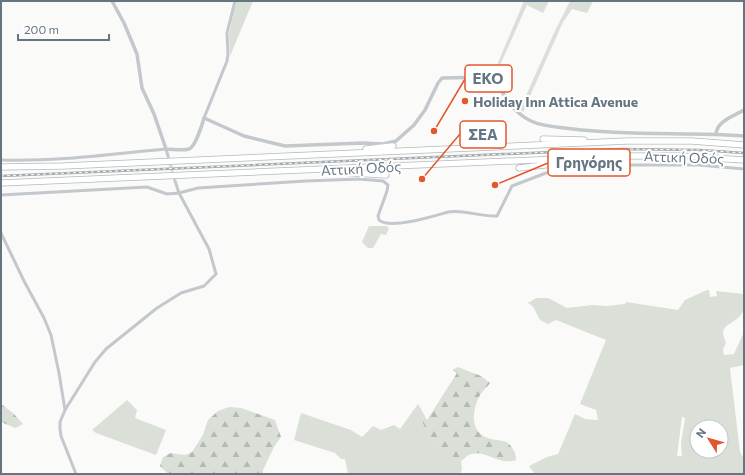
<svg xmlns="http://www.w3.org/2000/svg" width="745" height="475" viewBox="0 0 745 475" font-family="Commissioner,sans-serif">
<defs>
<pattern id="forest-firs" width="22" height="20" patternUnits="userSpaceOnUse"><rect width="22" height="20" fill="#dadfd7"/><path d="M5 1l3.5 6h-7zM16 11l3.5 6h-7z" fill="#b4b9b4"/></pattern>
</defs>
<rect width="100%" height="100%" fill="#fafaf8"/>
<!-- grass -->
<path fill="#dadfd7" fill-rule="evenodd" d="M236,1h17l-23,55 -1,-23z
M524,1h25l-6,12 -16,-8 -31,69 -1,-4z
M570,1h23l-6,12 -15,-4 -9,13 -40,90 -3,-3 34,-76z
M369,226h17l3,2 -3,7 -5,-1 -8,14h-5l-6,-6z
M707,290h2l1,7 7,-1 -1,-5 28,3v16c-2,3 -4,6 -6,8 -10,8 -20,9 -12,24l-3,8 1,5 10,-1 10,-22v33l-14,3 10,84 4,7v15h-209l-6,-8 18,-9 11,-3 17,-40 10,5 13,1 -2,-10 -16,-6 26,-64 -50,-20 -8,4c-10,-4 -9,-6 -13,-14 -1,-3 -5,-6 -8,-8h3l6,-4h12l19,10 25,-3 15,1 18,-2 1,-2 52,8 7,-10zM682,417l3,1 -4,25 1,13h-5zM697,427h24v24h-24z
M127,400l10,10 -2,8 31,12 -10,25 -60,-22 -4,-3z
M418,404l7,12 -3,5c7,16 21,36 39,40l1,9 -2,4h-112l-3,-15h-4l-6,-6 -41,-13 7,-27 50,17 11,7 11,-11 8,4 13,-5 6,4z"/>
<!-- forest -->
<path fill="url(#forest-firs)" d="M458,367l23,9 9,7c-3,5 -7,7 -10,12 -7,13 -11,34 5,42 7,3 14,3 22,5 5,5 9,10 9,18 -17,6 -30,-10 -44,-6 -4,0 -8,5 -11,7 -6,-1 -11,-2 -15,-6 -9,-8 -20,-23 -24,-34l3,-5 2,4 30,-47 -5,-3z
M1,404l12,9 10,11 -8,4 -14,-6z
M229,407l12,1 34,12 6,17 -7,10 -11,23v4h-95l-8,-8 3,-9 8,-4 14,2 7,-3 11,-17 5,-15 10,-9z"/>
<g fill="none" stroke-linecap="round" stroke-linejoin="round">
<!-- minor-tunnel -->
<path stroke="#d5d9db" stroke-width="3" stroke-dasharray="3 1.5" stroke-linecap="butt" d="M168,156l7,25"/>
<!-- motorway casing -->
<g stroke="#b4b9bd" stroke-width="7">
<path id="motorway" d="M543,139l41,1
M366,149l27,-3
M1,167l62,-1 564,-25h65l52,4
M519,168l59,-7
M337,172l49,3
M1,183l626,-27h54l63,4"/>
</g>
<!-- minor -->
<path stroke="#c3c8cc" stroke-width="3" d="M204,118l23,-57 1,-7 -1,-21 8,-32
M1,160c55,2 110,-6 165,-11l2,7
M1,195l146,-8 20,7 12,-1 19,-5 108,-7 53,-2 24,2 5,4 -1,6 -9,25 1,4c11,10 55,-4 69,-8 15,-3 32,5 49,4l15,-30 34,-13 40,-5 48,-3h65l45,4
M1,233l23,48 20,37 7,17 8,38 6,37
M76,474l-15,-38 -1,-7v-7l5,-12 30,-48 11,-13 51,-41 24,-15 23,-7 12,-12 -7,-25 -30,-56 -4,-12"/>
<!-- tertiary -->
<path stroke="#c3c8cc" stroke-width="3.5" d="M112,1l12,22 13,31 5,34 12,26 12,35c7,0 16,2 23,0 6,-2 13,-24 15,-31l40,18 41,10 78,-3 20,1 13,-3 18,-16 11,-15 13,-27 4,-5 53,-1c7,17 18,36 36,44 12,6 28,6 42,8 56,7 114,3 171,7
M716,134c1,-13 18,-18 28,-24"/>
<!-- motorway -->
<use href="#motorway" stroke="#fff" stroke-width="5.5"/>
<!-- rail casing -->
<g stroke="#a2aab0" stroke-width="2.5">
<path id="rail" d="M1,176l620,-27 79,1 44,3"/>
</g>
<!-- rail -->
<use href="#rail" stroke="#fff" stroke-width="1" stroke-dasharray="3" stroke-linecap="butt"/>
</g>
<!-- markers -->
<circle fill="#e4572e" stroke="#fff" stroke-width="1.5" cx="465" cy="101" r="4"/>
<g text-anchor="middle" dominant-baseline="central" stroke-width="4" stroke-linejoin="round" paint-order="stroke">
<!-- poi labels -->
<g font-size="14" font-weight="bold" fill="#657683" stroke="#fff" text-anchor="start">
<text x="473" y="101">Holiday Inn Attica Avenue</text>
</g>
<!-- street labels -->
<g font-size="14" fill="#657683" stroke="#fff">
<text transform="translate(684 157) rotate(2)">Αττική Οδός</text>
<text transform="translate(361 168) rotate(-3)">Αττική Οδός</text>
</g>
</g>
<!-- callouts -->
<path fill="none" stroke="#e4572e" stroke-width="1.5" d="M434 131L465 79M422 179L460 134M495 185L548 163"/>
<g fill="#e4572e" stroke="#fff" stroke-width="1.5">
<circle cx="434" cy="131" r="4"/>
<circle cx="422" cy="179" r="4"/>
<circle cx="495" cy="185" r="4"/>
</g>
<g fill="#fff" stroke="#e4572e" stroke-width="1.5">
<rect x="465" y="65" width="47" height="27" rx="4"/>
<rect x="460" y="121" width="46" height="27" rx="4"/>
<rect x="548" y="149" width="82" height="27" rx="4"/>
</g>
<g font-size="15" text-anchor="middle" font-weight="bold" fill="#657683">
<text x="488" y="84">EKO</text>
<text x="483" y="140">ΣΕΑ</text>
<text x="589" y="168">Γρηγόρης</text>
</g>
<!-- border -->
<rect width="745" height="475" fill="none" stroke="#657683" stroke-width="4"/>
<!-- north arrow -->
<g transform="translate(709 439) rotate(307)"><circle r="19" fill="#ffffff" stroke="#c1c8cd"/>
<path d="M0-3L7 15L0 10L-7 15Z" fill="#e4572e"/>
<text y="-6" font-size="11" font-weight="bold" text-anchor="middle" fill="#657683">N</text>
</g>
<!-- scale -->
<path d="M18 34v6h91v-6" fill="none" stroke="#657683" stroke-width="2"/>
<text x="24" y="34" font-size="12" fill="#657683" stroke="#ffffff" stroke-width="3" paint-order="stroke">200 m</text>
</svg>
